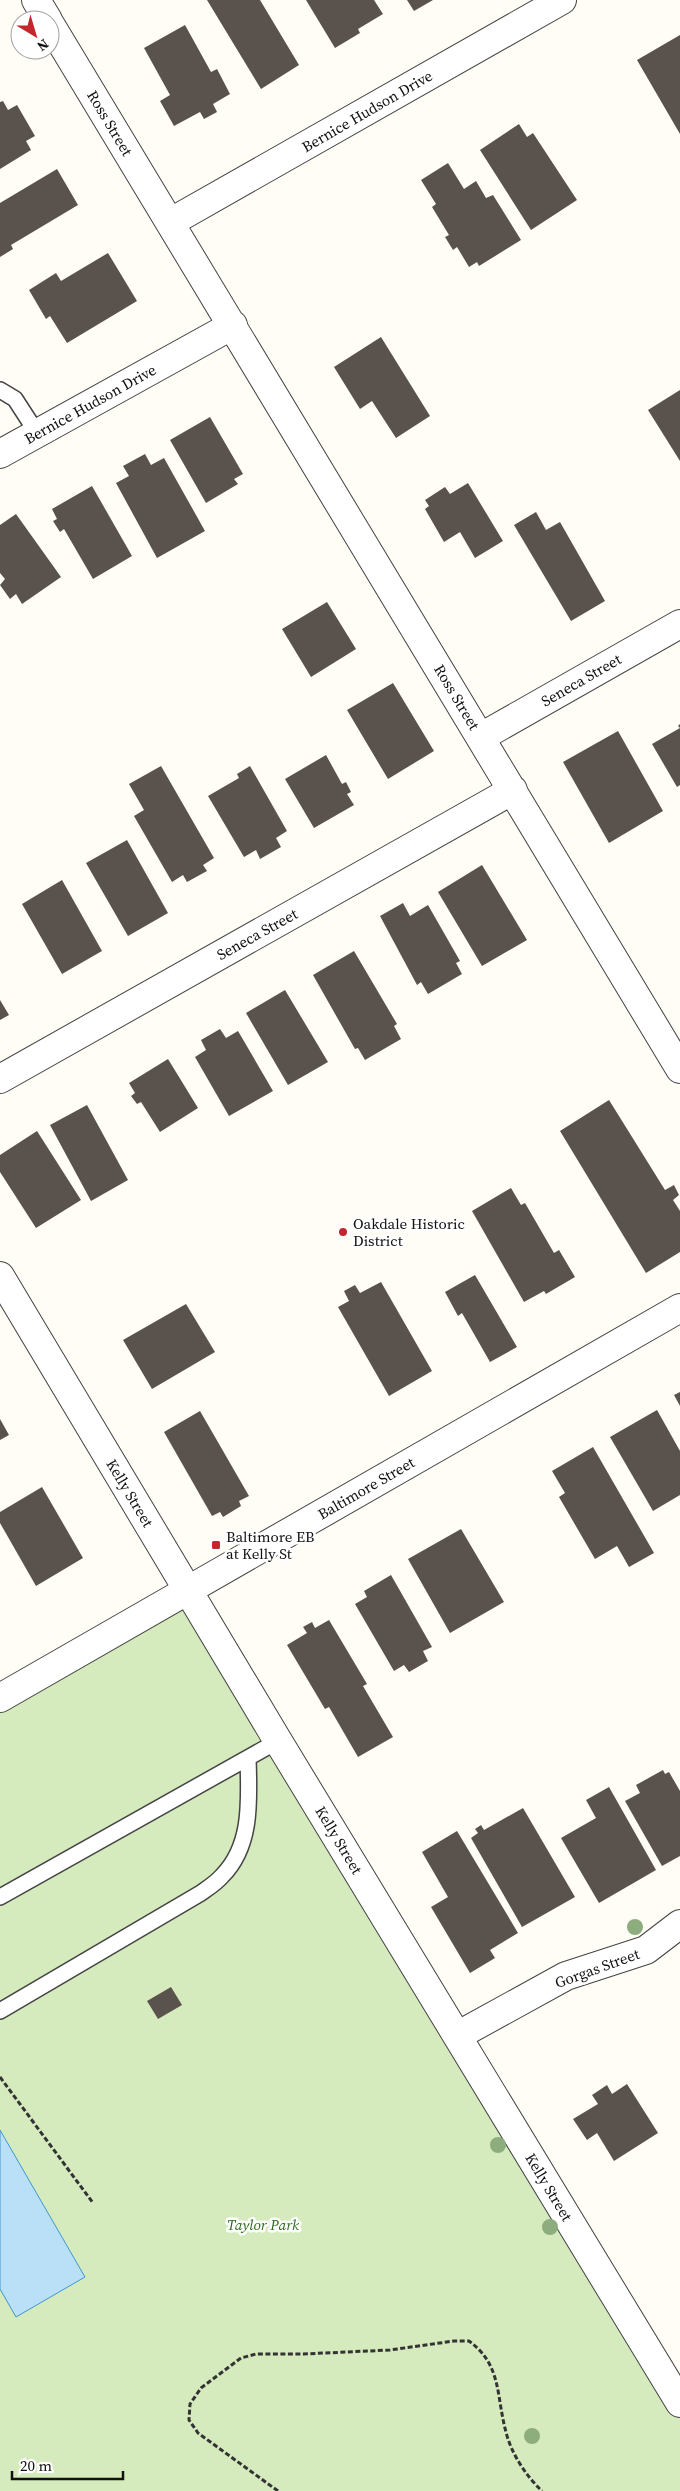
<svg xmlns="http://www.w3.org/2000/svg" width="680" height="2491" viewBox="0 0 680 2491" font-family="'Source Serif 4',serif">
<rect width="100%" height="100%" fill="#fffdf5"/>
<!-- green -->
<path fill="#d5ebbd" d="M188,1589l492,814v88h-680v-793z"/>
<!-- water -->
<path fill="#b9e0f7" stroke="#3f96cf" d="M0,2130l85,147 -69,40 -16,-28z"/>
<!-- building -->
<path fill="#5a524d" d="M207,0h53l39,65 -38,24z
M306,0h68l9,14 -25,15 2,4 -25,15z
M407,0h26l-19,11z
M185,25l26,47 6,-3 13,25 -17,10 4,8 -13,7 -4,-7 -26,14 -14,-25 10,-6 -26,-47z
M680,35v99l-43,-74z
M3,101l5,9 9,-5 18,31 -9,5 5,9 -31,19v-67z
M519,124l8,13 6,-4 44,67 -46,30 -51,-80z
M448,163l16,26 12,-8 10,17 7,-3 28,45 -42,26 -2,-4 -8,5 -12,-20 -4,3 -8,-13 4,-2 -17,-28 4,-3 -15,-24z
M57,169l21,36 -67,40 2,4 -13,8v-54z
M108,253l29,48 -70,42 -17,-27 -4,3 -17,-29 27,-17 5,8z
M381,337l49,79 -34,22 -24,-37 -12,8 -26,-42z
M680,390v71l-32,-51z
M210,417l33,57 -9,5 4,5 -32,19 -36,-63z
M145,454l6,11 13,-7 41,73 -48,27 -41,-75 13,-7 -6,-10z
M468,483l35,58 -28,17 -15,-26 -16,10 -19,-33 4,-3 -4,-6 20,-13 5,7z
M92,486l40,70 -39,23 -29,-50 -4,3 -7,-11 4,-2 -5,-10z
M536,512l10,18 14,-8 45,79 -34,20 -57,-96z
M16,514l45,63 -39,27 -6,-10 -6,5 -10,-14 5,-6 -5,-6v-48z
M327,602l29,47 -45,28 -29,-48z
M393,683l41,68 -46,28 -41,-69z
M680,724v61l-3,2 -25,-43 28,-16 -2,-2z
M618,731l45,80 -54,32 -46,-81z
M326,755l16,29 4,-2 5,10 -4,2 7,11 -40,23 -29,-49z
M161,766l53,92 -11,7 4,6 -20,11 -4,-7 -11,7 -38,-66 10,-6 -15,-26z
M250,766l37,65 -11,7 5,9 -21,12 -4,-9 -12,7 -36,-61 31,-18 -2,-4z
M127,840l41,73 -40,23 -42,-73z
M482,865l45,75 -45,26 -44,-74z
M62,880l40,71 -40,23 -40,-70z
M403,903l7,13 18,-11 32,56 -4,2 6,11 -34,20 -7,-12 -4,3 -37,-69z
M354,951l43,73 -3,2 7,13 -36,21 -7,-12 -3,1 -42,-74z
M285,990l43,72 -40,23 -42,-72z
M0,1000l9,15 -9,5z
M220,1029l6,9 12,-7 35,60 -44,25 -34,-59 11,-7 -5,-10z
M168,1059l30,49 -38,24 -19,-30 -4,2 -6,-8 4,-3 -6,-10z
M609,1100l56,90 9,-5 5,10 -6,5 7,11v41l-34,21 -86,-142z
M87,1105l41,75 -37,21 -41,-76z
M37,1131l44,69 -45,28 -36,-56v-17z
M511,1188l10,17 4,-2 29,50 5,-3 16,27 -29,17 -2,-3 -20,11 -52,-91z
M475,1275l42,72 -27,15 -28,-49 -4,3 -13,-24z
M381,1282l51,89 -43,25 -51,-89 11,-6 -5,-10 11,-6 5,8z
M186,1304l29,48 -63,37 -29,-49z
M680,1392v14l-6,-11z
M657,1410l23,41v44l-27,16 -43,-74z
M200,1411l49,85 -10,5 2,5 -18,11 -3,-5 -8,4 -48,-84z
M0,1419l9,16 -9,5z
M593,1447l61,106 -25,14 -12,-21 -22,13 -36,-62 6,-4 -13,-22z
M42,1487l41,71 -47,28 -36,-63v-11z
M461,1529l43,73 -54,31 -42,-74z
M391,1575l41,72 -9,4 5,10 -19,11 -5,-7 -10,6 -39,-67 12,-7 -3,-6z
M329,1620l38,64 -4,2 30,51 -35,20 -29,-50 -4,2 -38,-64 20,-12 -4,-6 9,-5 3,6z
M663,1770l2,4 4,-2 11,19v65l-18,10 -37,-65 15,-8 -4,-8z
M609,1787l47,83 -57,33 -38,-65 35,-20 -10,-18z
M523,1808l52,89 -53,30 -51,-89 7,-5 -3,-4 6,-4 3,5z
M457,1831l61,102 -28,17 5,8 -25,15 -39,-66 17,-10 -26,-45z
M171,1987l11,18 -24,14 -11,-18z
M627,2084l31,49 -44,28 -17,-28 -10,7 -14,-21 25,-15 -6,-9 15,-10 5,9z"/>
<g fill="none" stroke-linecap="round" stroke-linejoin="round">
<!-- service casing -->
<g stroke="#444" stroke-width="18">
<path id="service" d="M0,390l15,9 22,34
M0,1897l278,-156
M0,2011l201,-118c7,-5 15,-10 21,-17 31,-31 27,-78 26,-118"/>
</g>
<!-- minor casing -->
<g stroke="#444" stroke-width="30">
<path id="minor" d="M36,0l12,20
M50,24l630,1045
M171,222l391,-222
M0,454l233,-129
M481,737l199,-113
M0,1079l513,-289
M0,1276l278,465 402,662
M0,1698l680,-390
M457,2036l109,-60 80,-26 34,-26"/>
</g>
<!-- path -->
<path stroke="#333" stroke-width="3" stroke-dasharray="5 2.5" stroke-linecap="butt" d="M0,2077l93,126
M278,2491l-80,-58 -9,-13 1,-16 11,-16 40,-30 15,-4h47l87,-4 64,-9h15c33,24 27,55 37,91 5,21 20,44 36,59"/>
<!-- service -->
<use href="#service" stroke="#fff" stroke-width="15"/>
<!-- minor -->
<use href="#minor" stroke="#fff" stroke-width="28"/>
</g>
<!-- trees -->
<g fill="#8dad7f">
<circle cx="635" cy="1927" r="8"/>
<circle cx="498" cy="2145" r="8"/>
<circle cx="550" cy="2227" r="8"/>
<circle cx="532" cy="2436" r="8"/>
</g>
<!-- markers -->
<g fill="#c4262e" stroke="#fff" stroke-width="2">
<circle cx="343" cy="1232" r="5"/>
<rect x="211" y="1540" width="10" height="10" rx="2.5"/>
</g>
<g text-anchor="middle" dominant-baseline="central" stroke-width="5" stroke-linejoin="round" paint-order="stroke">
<!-- street labels -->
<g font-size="15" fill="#111" stroke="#fff">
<text transform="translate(367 111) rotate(-30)">Bernice Hudson Drive</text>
<text transform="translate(110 123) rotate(59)">Ross Street</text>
<text transform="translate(90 404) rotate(-29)">Bernice Hudson Drive</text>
<text transform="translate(581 680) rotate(-30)">Seneca Street</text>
<text transform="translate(457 697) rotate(59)">Ross Street</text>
<text transform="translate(257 934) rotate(-29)">Seneca Street</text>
<text transform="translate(366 1488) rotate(-30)">Baltimore Street</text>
<text transform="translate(130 1493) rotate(59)">Kelly Street</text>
<text transform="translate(339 1840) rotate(59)">Kelly Street</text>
<text transform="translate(597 1968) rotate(-20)">Gorgas Street</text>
<text transform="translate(549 2187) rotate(59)">Kelly Street</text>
</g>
<!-- poi labels -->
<g font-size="15" fill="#111" stroke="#fff" text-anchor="start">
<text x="353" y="1223">Oakdale Historic<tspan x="353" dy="17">District</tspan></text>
<text x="226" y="1536">Baltimore EB<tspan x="226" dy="17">at Kelly St</tspan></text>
</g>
<!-- park labels -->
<g font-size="15" font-style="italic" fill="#2f6b1f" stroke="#fff">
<text x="263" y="2224">Taylor Park</text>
</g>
</g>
<!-- north arrow -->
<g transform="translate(35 35) rotate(142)"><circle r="24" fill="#ffffff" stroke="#a0a0a0"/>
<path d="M0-4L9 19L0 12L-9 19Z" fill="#c4262e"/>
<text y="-8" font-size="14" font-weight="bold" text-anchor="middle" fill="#111111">N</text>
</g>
<!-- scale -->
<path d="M12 2471v8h111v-8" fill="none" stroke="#111111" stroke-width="2.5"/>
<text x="20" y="2471" font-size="15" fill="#111111" stroke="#ffffff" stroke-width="4" paint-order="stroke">20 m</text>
</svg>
